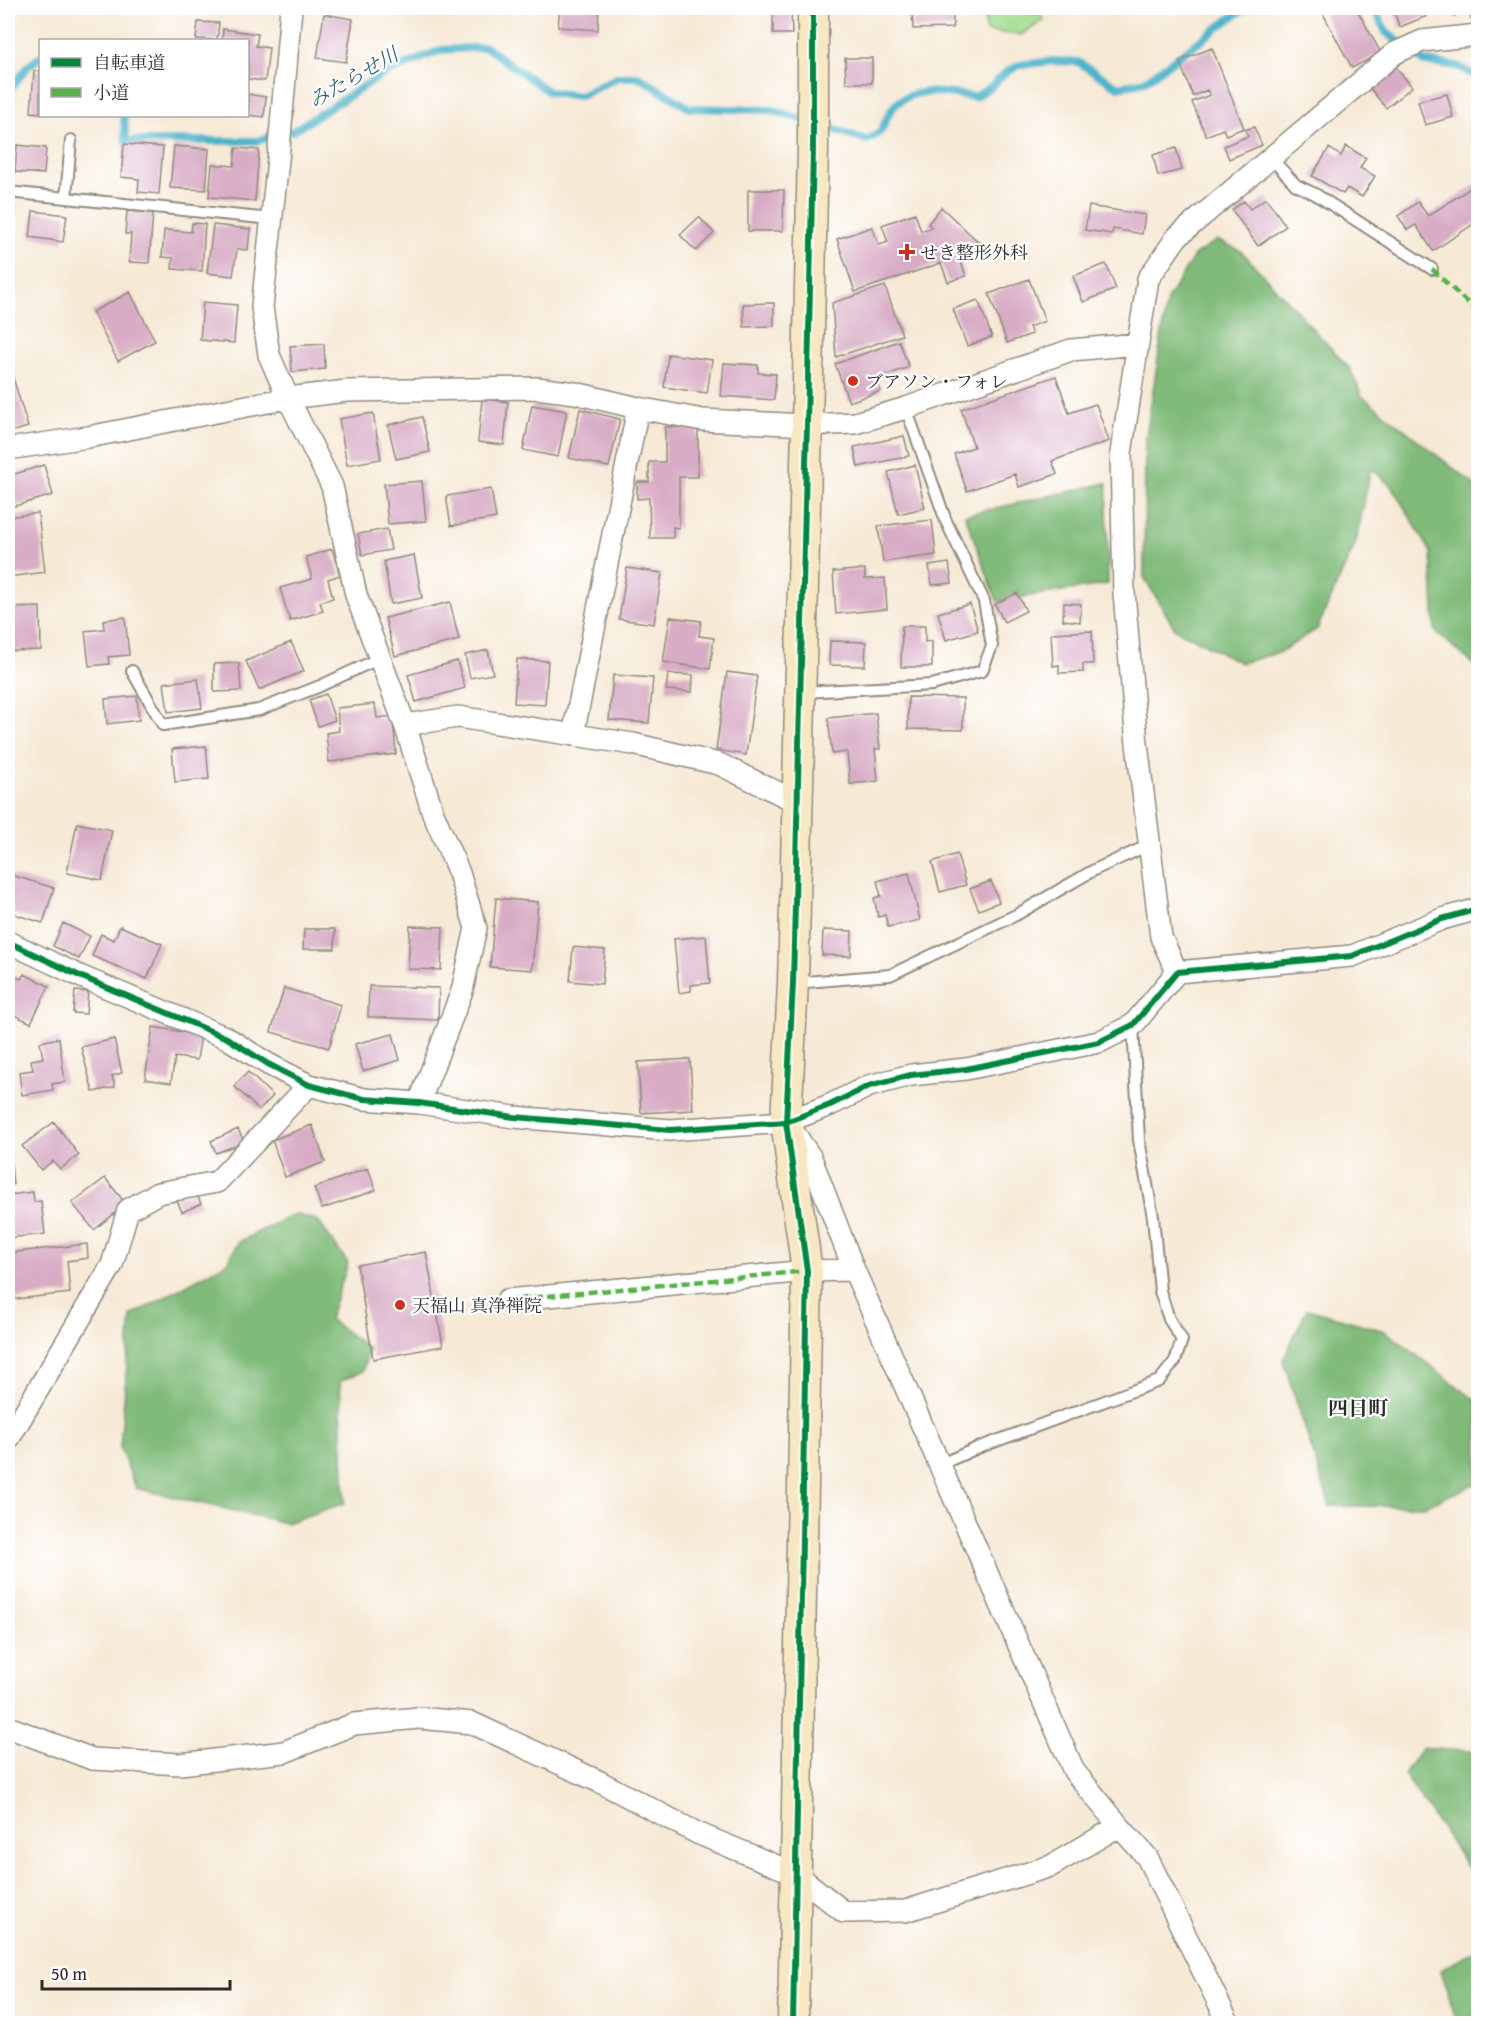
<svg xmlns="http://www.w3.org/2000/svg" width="1486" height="2031" viewBox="0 0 1486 2031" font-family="'Gentium Book Plus','Noto Serif JP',serif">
<rect width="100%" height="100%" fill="#fff"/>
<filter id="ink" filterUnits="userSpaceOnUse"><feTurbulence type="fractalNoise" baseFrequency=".0167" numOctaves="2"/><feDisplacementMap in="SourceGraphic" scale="12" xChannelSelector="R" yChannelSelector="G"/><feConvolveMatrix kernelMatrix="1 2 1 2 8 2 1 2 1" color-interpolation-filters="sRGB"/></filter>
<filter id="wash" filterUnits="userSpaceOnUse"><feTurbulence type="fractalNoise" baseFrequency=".008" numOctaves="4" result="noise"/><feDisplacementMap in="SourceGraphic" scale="24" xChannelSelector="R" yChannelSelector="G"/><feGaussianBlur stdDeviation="1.35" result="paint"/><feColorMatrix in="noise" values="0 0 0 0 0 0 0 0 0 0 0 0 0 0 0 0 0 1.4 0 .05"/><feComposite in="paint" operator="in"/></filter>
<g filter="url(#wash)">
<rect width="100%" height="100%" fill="#f6e9d5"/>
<!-- green -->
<path fill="#a1db8e" stroke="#66835c" stroke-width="1.5" d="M984,8h54l6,12 -23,15 -35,-4z"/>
<!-- forest -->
<path fill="#80bb79" stroke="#567352" stroke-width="1.5" d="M1217,240l24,11 109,118 12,27 110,87 6,12v173l-43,-37 -4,-79 -39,-65 -21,-19 -15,74 -39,87 -37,23 -39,11 -66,-34 -31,-52 1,-134 22,-143 27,-44z
M1107,483l1,101 -111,17 -32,-86z
M295,1214l23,7 30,42 -19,56 40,30 -6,22 -23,10 5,122 -59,20 -150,-35 -16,-40 11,-132 97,-54 10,-20z
M1307,1309l78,22 93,71v81l-54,23h-94l-47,-146z
M1422,1748l56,4v130l-74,-108z
M1478,1949v74h-21l-16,-53z"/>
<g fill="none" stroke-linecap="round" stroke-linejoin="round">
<!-- stream -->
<path stroke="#4cb4cb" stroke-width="8" d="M1374,8l12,24 39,30 32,4 19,10 2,5
M8,93l19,-26 13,-10
M124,116l2,25h131l36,-10 89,-56 59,-25 45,-3 63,45 31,4 38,-19h21l50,31 83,2 34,11
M820,125l47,15c20,-10 13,-11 23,-28 17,-29 58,-19 85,-15l17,-11 13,-13 15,-8 33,-4 25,1 40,25 27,-6 93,-68 11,-5"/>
</g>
<g id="blocks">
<!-- building -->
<path fill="#d8acc5" d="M560,8h39l-1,22 -40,-3z
M912,8h41v20l-40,1z
M1320,8h36l25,45 -29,15z
M1392,8h32l3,8 -27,11z
M1450,8h28v9l-6,3 -5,-10 -13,6z
M791,9l1,25h-19v-24z
M324,14l29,5 -7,43 -29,-4z
M198,22l21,1 -2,17 -21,-1z
M223,29l35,5 -2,12 13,2 -4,33 -17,-2v-39h-26z
M1212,48l32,80 -18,7 -3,-6 -17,7 -14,-34 18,-7 -3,-5 -14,6 -14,-35z
M845,58h27v25h-26z
M1395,66l17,21 -26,21 -17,-21z
M34,71h6v42l-9,-1z
M248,94l18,3 -2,20 -16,-2z
M1447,94l6,23 -28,8 -7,-24z
M1254,127l8,18 -33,14 -5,-13 24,-10 -3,-6z
M124,144l39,3 -4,47 -21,-2 1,-13 -18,-2z
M17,145l29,3 -2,26 -29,-2z
M174,146l35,3 -3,41 -36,-2z
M1346,146l20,12 -6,10 15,8 -13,21 -15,-9 -4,6 -31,-18 17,-28 12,8z
M236,148l23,2 -4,51 -46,-4 3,-33 22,2z
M1176,148l6,22 -24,6 -5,-21z
M1478,183v38l-45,30 -17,-26 -9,5 -9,-14 20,-14 10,14z
M748,190h36l-1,41h-35z
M1266,198l20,28 -28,20 -26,-36 12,-9 6,8z
M8,206h7l-2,28 -5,-1z
M1089,206l56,9 -3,19 -29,-5 -1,5 -27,-4z
M941,207l44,41 -26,9 7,19 -18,6 -7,-19 -86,29 -18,-53 35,-12 7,18 9,-3 -6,-17 33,-12 6,18 11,-4 -4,-3z
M33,211l34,4 -4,27 -33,-5z
M127,211l26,2 -4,50 -20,-1 2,-28h-6z
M699,217l15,16 -18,18 -16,-16z
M192,223l13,1 -3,47 -30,-2 1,-11 -11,-1 2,-27 27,2z
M213,225l37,4 -2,21 -11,-1 -4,27 -26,-3z
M1106,264l10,25 -33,13 -10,-26z
M1029,279l16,42 -16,6 3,7 -25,9 -18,-49z
M885,286l17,49 -66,22 -4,-54z
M130,292l25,49 -37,20 -26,-49z
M978,300l14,37 -25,9 -14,-37z
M203,302l34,3 -3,38 -34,-3z
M774,303v23l-30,1 -1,-23z
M899,341l10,26 -33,12 5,12 -32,11 -14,-38z
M324,344l1,25 -33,3 -2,-26z
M668,354l44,6 -5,33 -43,-6z
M724,363l34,2v8l18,1 -2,26 -53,-4z
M12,374l16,53 -20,6v-58z
M1056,376l13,37 27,-9 13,37 -57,20 5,13 -38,13 -4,-13 -48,17 -13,-37 20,-7 -13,-38z
M482,399l26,3 -4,43 -26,-3z
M532,405l35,6 -9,46 -35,-7z
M580,409l40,10 -11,48 -40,-9z
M373,413l8,46 -34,6 -8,-46z
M422,417l8,35 -34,7 -8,-34z
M665,427h33v50h-19v51l-6,-1v11h-23l-1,-40 -12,1v-17h12v-20h16z
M904,436l5,20 -51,11 -4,-20z
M44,465l9,30 -45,13v-32z
M915,465l10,43 -27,6 -10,-42z
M422,481l4,40 -38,3 -4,-40z
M491,489l5,29 -45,8 -5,-30z
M38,513l7,59 -37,5v-60z
M932,520l4,35 -53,7 -5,-36z
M387,529l4,21 -29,5 -4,-21z
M332,549l8,26 -12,4 5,19 -13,4 3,9 -33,10 -10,-33 32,-9 -6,-22z
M414,555l8,43 -31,6 -7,-43z
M949,563l3,20 -20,2 -3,-19z
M627,568l35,5 -8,51 -35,-5z
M865,569v10l20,-1 2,31 -51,5 -3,-42z
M1017,593l9,18 -22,11 -9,-18z
M450,602l9,38 -64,16 -10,-38z
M1064,603l17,1 -1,18 -17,-2z
M970,604l8,27 -32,9 -8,-27z
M40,607l1,43 -31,1 -1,-43z
M125,617l4,38 -21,2 1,7 -20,2 -4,-35 19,-2 -1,-9z
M670,617l31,4 -2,15 15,2 -4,31 -47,-7z
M902,626h23v16l7,-1v26h-31z
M1092,631l1,33h-10v8l-24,1v-8l-6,1 -2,-33z
M830,641l36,1 -1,24 -36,-1z
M291,642l13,29 -45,19 -13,-29z
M488,650l5,24 -23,4 -5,-23z
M517,659l31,2 -3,44 -31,-2z
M457,661l8,27 -49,14 -8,-27z
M239,663l2,28 -27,1v-28z
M727,672l30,4 -11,79 -30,-5z
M668,674l25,1 -1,17 -26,-2z
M613,675l40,3 -4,45 -40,-3z
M198,679l4,29 -34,4 -4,-29z
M326,694l9,26 -17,6 -9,-26z
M137,696l2,24 -32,4 -2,-25z
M908,697l55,1v32l-55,-1z
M375,704l2,14 16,-2 3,38 -67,8 -3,-29 13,-2 -2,-23z
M876,713l4,36h-5l3,32 -28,3 -3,-32 -15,2 -4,-36z
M206,746l3,33 -34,3 -3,-33z
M77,823l35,7 -10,50 -35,-7z
M957,854l9,31 -26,7 -8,-30z
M909,873l11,47 -32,7 -3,-12 -7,2 -4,-19 7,-2 -4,-15z
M8,874l46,14 -11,35 -35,-11z
M991,881l8,21 -20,8 -9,-21z
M496,898l42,4 -6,68 -42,-3z
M63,923l27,13 -11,23 -26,-13z
M120,926l42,18 -15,35 -55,-23 9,-22 13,6z
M410,926l33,1 -2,43 -33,-1z
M304,929h31v20h-32z
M823,930l29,1 -1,25 -29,-1z
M706,936l4,47 -19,2v6l-12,2 -5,-54z
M573,947l32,3 -3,34 -32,-3z
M10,974l11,5 3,-5 25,12 -18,37 -23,-11v-32z
M369,986l70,2 -1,32 -70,-3z
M284,988l57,17 -12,43 -58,-16z
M75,991l13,1 -2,22 -13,-1z
M153,1027l48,8 -4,25 -22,-3 -4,26 -26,-4z
M393,1034l7,26 -37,11 -8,-27z
M59,1038l6,44 -13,2 1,6 -31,5 -3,-23 14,-2 -2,-10 12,-2 -3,-16z
M114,1039l8,34 -10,3 3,11 -22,5 -12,-45z
M690,1059l3,51 -52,3 -3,-51z
M248,1072l25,24 -14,14 -25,-24z
M54,1122l25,33 -19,14 -7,-8 -12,9 -19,-24z
M312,1125l13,37 -40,15 -13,-37z
M238,1129l6,13 -28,11 -5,-12z
M8,1152h2l3,33h-5z
M368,1168l8,22 -54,19 -8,-21z
M105,1178l21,26 -32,26 -22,-27z
M195,1190l6,14 -19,8 -6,-14z
M33,1192l1,10 7,-1 4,33 -37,4v-43z
M87,1244l1,14 -21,3 3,32 -62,7v-47z
M426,1252l17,94 -70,13 -16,-94z"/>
</g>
</g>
<g filter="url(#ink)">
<use href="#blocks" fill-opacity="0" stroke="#908a80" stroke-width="1.5"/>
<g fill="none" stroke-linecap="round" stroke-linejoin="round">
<!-- lane casing -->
<g stroke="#908a80" stroke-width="14">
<path id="lane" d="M1271,158l25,27 19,9 117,75
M8,192l263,27
M66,198l5,-58
M132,671l31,54 96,-15 61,-24 60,-28
M803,692l129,-7 50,-14 10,-25 -8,-45 -38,-80 -40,-113
M794,983l96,-8 126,-60 78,-45 55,-25
M939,1465l36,-16 184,-68 16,-20 7,-21 -13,-21 -9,-28 -7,-74 -14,-77 -6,-115"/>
</g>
<!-- street casing -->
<g stroke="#908a80" stroke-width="24">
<path id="street" d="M291,8l-13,152 -16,147 7,48 19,43 44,88 24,109 49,130 28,88 26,60 17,55 -14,63 -43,112
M8,449l80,-12 200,-39 59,-7 190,-3 38,5 63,15 65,12 104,5 48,-2 51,-15 165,-58 67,-6
M405,725l53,-8 175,27 86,20 78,38
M573,735l65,-327
M8,942l74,35 145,61 41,26 41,21 55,14 55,4 95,14 156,13 116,-8 44,-17 39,-19 42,-11 55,-6 133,-27 34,-17 44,-53 175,-16 90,-37 36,-10
M1177,972l-16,-35 -24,-193 -13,-151 -3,-140 27,-174 29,-42 218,-184 27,-12 56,-6
M790,1127l21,31 43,112 220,501 45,55 28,31 82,167
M507,1300l300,-29 47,-1
M8,1440l104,-175 16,-55 30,-17 59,-11 92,-97
M8,1727l84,32 88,5 104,-12 70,-28 65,-6 53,5 128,59 97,51 99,41 48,38 61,-1 146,-45 68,-40"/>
</g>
<!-- secondary casing -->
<g stroke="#908a80" stroke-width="33">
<path id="secondary" d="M793,2024l14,-753 -21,-149 7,-139 14,-558 6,-277v-140"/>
</g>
<!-- lane -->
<use href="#lane" stroke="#fff" stroke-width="10"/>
<!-- street -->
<use href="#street" stroke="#fff" stroke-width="21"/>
<!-- secondary -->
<use href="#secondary" stroke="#f7e8c3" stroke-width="30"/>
<!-- quiet -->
<path stroke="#56b246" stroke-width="4.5" stroke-dasharray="9 4.5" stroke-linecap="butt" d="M1432,269l46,44
M507,1300l300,-29"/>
<!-- cycleway casing -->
<g stroke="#fff" stroke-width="10">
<path id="cycleway" d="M8,942l74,35 145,61 41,26 41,21 55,14 55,4 95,14 156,13 116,-8 44,-17 39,-19 42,-11 55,-6 133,-27 34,-17 44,-53 175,-16 90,-37 36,-10
M793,2024l14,-753 -21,-149 7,-139 14,-558 6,-277v-140"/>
</g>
<!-- cycleway -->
<use href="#cycleway" stroke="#00873e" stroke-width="6"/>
</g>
</g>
<!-- markers -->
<g fill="#c8321e" stroke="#fff" stroke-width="2">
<path d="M904 243h6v6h6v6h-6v6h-6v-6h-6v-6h6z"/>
<circle cx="853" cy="381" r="6"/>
<circle cx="400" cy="1305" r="6"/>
</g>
<g text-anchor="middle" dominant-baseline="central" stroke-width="4.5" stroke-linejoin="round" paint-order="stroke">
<!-- poi labels -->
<g font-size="18" fill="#2b2b2b" stroke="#fff" text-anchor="start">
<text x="920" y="252">せき整形外科</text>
<text x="865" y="381">ブアソン・フォレ</text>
<text x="412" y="1305">天福山 真浄禅院</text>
</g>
<!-- water labels -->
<g font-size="20" font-style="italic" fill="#38626b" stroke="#fff">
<text transform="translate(353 77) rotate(-30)">みたらせ川</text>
</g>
<!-- neighbourhood labels -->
<g font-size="20" font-weight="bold" fill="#2b2b2b" stroke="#fff">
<text x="1358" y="1407">四日町</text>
</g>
</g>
<!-- margin -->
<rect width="1486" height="2031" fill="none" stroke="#fff" stroke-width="30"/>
<!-- legend -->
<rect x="39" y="39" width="210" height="78" fill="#ffffff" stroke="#aaaaaa" stroke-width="1.5"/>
<rect x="51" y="58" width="30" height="9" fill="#00873e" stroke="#aaaaaa" stroke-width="1.5"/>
<text x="93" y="69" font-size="18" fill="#2b2b2b">自転車道</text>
<rect x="51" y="88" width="30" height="9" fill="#56b246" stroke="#aaaaaa" stroke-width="1.5"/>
<text x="93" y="99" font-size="18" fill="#2b2b2b">小道</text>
<!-- scale -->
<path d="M42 1980v9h188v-9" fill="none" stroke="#2b2b2b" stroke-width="3"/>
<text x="51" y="1980" font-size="18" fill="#2b2b2b" stroke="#ffffff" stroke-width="4.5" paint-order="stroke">50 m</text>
</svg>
